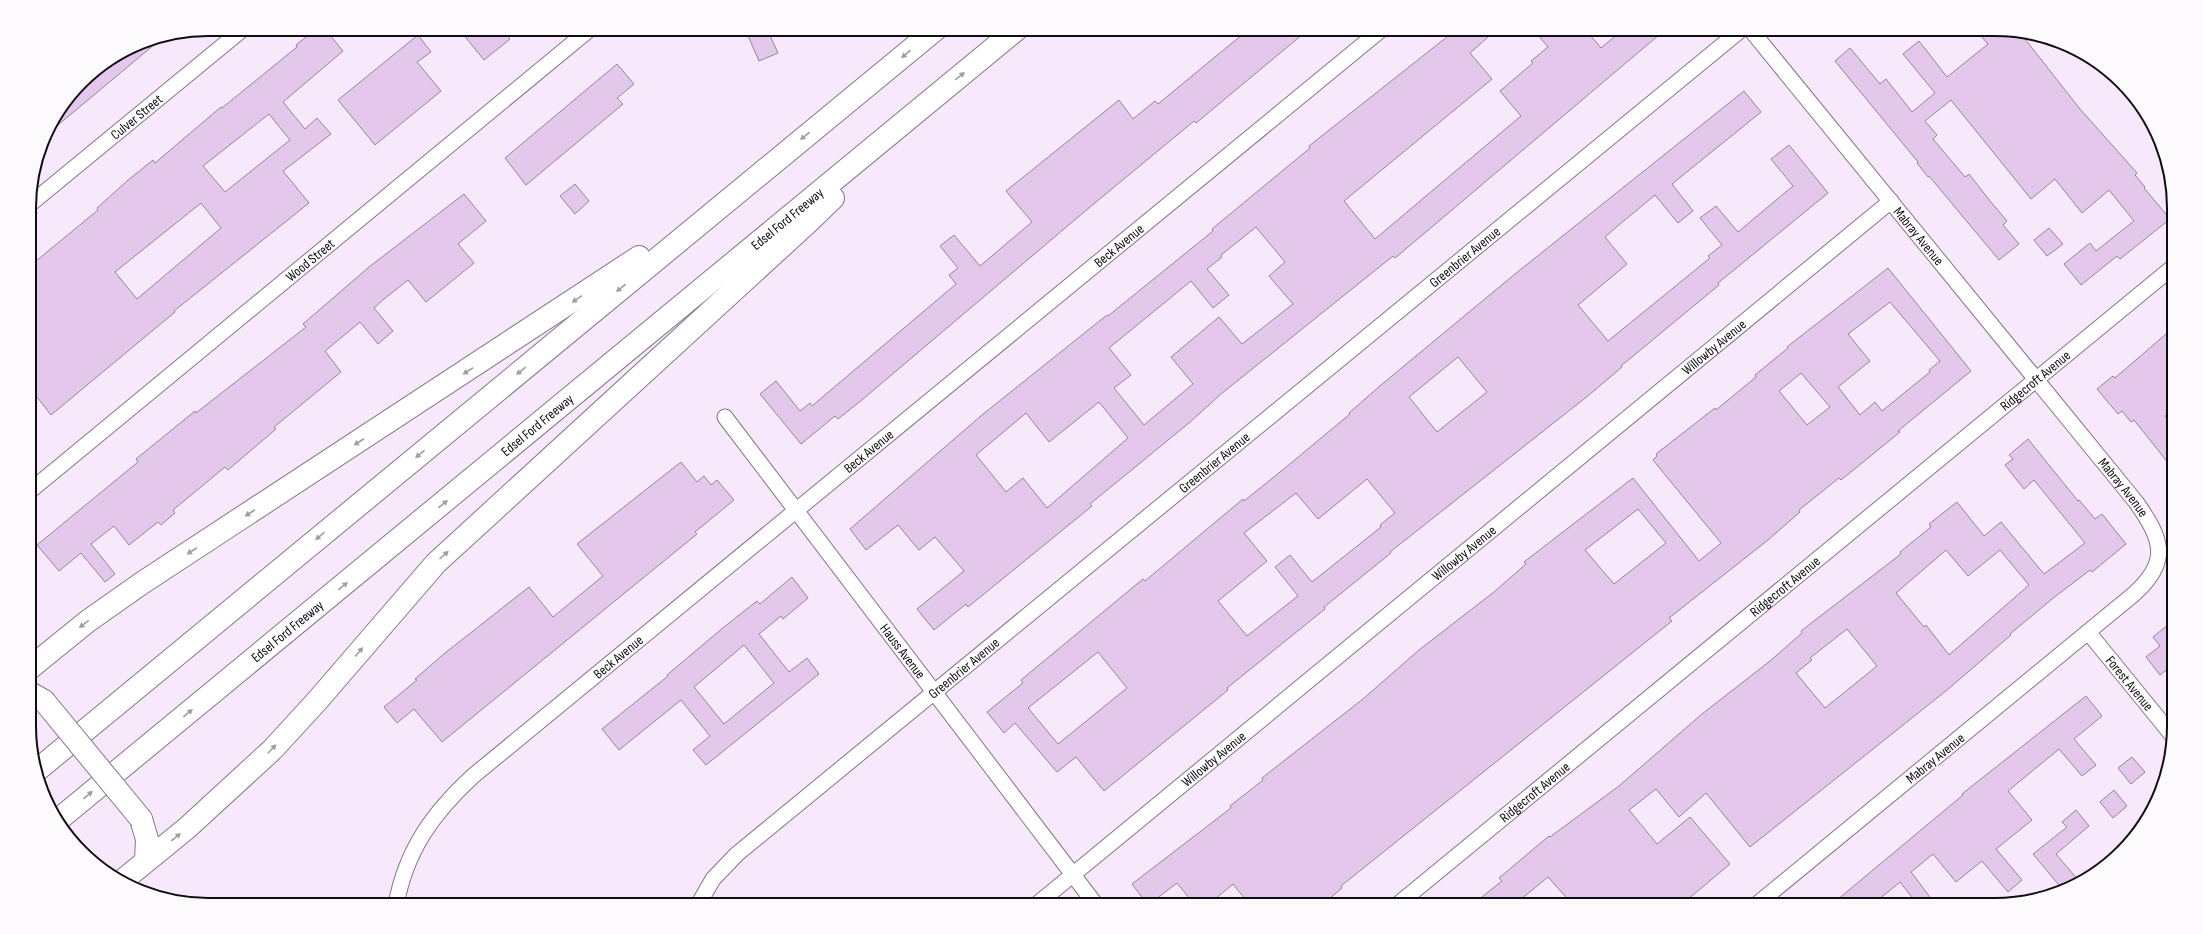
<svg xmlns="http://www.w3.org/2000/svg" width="2203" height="934" font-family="'Sofia Sans Condensed',sans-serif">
	<rect width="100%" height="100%" fill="#f8e8fc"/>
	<path fill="#e3c8eb" stroke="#948598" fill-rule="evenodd" d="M316,29H325L343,51L283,102L305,129L317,118L331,134L283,171L309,203L174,311L175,312L51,415L30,388V266L98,210L97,208L127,181L153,160L155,163L221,107L222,108L297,47L296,45ZM269,114L290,140L225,192L203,166ZM201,203L221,228L137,299L115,272Z
		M459,29H502L510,39L484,60Z
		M745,29H767L778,53L759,61Z
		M1249,29H1309L1196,123L1194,121L1090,207L863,399L838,419L835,416L801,444L760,394L776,381L800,411L810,403L812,406L956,284L949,275L958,268L940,246L954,235L980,266L1032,222L1006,191L1119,100L1133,119L1155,101L1158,104Z
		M1457,29H1497L1470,53L1492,79L1344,201L1375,239L1521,116L1500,91L1533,63L1531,61L1548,47L1533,29H1585L1601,48L1624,29H1666L1420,237L1395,258L1393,256L1221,394L1189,423L1090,504L1092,506L968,607L966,604L934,630L917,609L964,571L935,537L919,550L898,525L866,550L850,529L982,415L1107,315L1108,316L1213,231L1212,229L1310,148L1309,146ZM1256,227L1285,262L1269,276L1293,304L1242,344L1219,317L1171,357L1193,384L1144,425L1114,388L1131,375L1109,348L1191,281L1213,308L1229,295L1207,269L1222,257L1221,255ZM1099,402L1128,438L1047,508L1023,478L1006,492L976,455L1026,413L1049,442Z
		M1975,29H1995L2021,34L2080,109L2137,173L2135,175L2145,187L2144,188L2170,219L2120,259L2117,256L2081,285L2064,264L2090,243L2096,251L2134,221L2109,190L2082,213L2055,179L2031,199L1951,100L1925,121L1937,135L1933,139L1965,177L1969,174L1990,201L2007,221L2003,225L2019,244L1999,260L1929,176L1928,177L1917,163L1918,162L1835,61L1850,48L1880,84L1886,79L1912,112L1935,93L1903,54L1919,41L1947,77L1988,44Z
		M418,35L431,52L417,62L441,91L375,145L338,100Z
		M152,40L155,44L58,125L54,121L90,74L140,43Z
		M617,64L634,84L617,98L623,104L526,185L505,158Z
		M1744,91L1761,112L1672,184L1693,211L1678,223L1655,195L1620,224L1605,237L1627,264L1578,305L1608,341L1710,258L1708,256L1722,245L1700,218L1716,206L1738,232L1793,186L1771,159L1789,145L1828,193L1718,283L1719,285L1621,366L1622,367L1589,395L1390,552L1391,553L1324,607L1325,609L1227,688L1228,690L1104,791L1076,757L1057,772L1015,723L1004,733L987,712L1023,683L1021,680L1143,579L1145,581L1243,499L1244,501L1285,468L1350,414L1349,413L1381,385L1515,274ZM1458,357L1487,392L1437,432L1409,397ZM1367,479L1395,513L1380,525L1381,527L1312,582L1290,555L1275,567L1298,596L1247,636L1218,601L1267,561L1244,533L1296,493L1318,519ZM1098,652L1127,688L1058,744L1028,708Z
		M575,184L589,201L575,214L560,196Z
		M464,194L486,221L458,244L474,263L426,302L408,280L384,299L374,308L393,331L378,344L360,322L325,351L341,372L274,427L276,429L228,470L225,467L173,510L175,513L161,525L158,522L129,545L114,526L91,544L115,574L105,582L81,553L59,571L37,545L138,462L136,459L195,411L196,413L306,327L303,324L369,267Z
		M2049,228L2063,244L2047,256L2034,240Z
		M1888,268L1971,371L1898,431L1900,432L1841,480L1839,478L1799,510L1800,512L1768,540L1669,618L1672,621L1341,886L1342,888L1322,905H1250L1233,884L1208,905H1195L1177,883L1148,905L1132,884L1231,808L1230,806L1263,780L1262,778L1363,699L1419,650L1494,592L1526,564L1524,562L1633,478L1699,561L1721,543L1653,460L1657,456L1656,454L1715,408L1716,410L1756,377L1755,375L1788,348L1787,347ZM1890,302L1940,361L1929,370L1930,372L1882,411L1875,402L1860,415L1838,387L1870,361L1848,334ZM1801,373L1830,407L1807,425L1779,391ZM1638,509L1666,543L1614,584L1585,550Z
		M2173,328V409L2165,416L2173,427V469L2134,420L2131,422L2122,411L2118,414L2097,389L2113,376L2115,378Z
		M2028,439L2078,501L2079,500L2095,519L2102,514L2126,544L2092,572L2090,570L2052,599L2010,634L2011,635L1947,690L1750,847L1706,793L1679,817L1656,789L1629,810L1657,844L1690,817L1730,864L1681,905H1573L1548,877L1514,905H1472L1502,881L1499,878L1549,836L1550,837L1619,786L1702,714L1770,661L1802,633L1801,631L1901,554L1900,552L1931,527L1929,524L1957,502L1984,536L2001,522L2044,574L2085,543L2034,480L2024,489L2005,465L2013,459L2009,455ZM1946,550L1968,576L2000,550L2029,585L1949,655L1926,625L1924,627L1896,593ZM1847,629L1877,666L1825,708L1796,673L1812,660L1810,658Z
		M681,462L697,482L704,476L711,485L717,480L734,500L695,532L697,534L442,742L414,709L397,723L384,707L417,680L415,679L445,653L529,587L553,617L603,576L577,544Z
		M792,577L808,598L783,619L781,616L759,634L789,672L807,658L819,674L706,765L693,750L710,736L681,700L619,750L602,729L668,676L667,675L724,627L757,601L760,604ZM744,645L774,683L724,724L694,687Z
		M2174,620V664L2160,675L2146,657L2160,646L2153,637Z
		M2086,696L2102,716L2074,739L2096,765L2082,776L2059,749L2008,791L2032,820L1996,849L2022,880L2008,892L1982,861L1956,882L1933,854L1911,872L1936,905H1918L1900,882L1872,905H1831L1963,795L1962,794Z
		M2132,757L2145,772L2131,784L2118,768Z
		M2114,790L2127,806L2113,818L2100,802Z
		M2076,810L2089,826L2056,854L2079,881L2063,890L2033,854L2067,827L2062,822Z"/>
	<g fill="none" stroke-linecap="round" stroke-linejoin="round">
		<g stroke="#847688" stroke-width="17">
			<g id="street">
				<path id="s1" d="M1750,29L2136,502C2162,539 2171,561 2134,594L1756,905"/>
				<path id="s2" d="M29,205L243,29"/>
				<path id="s3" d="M725,417L1096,905"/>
				<path id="s4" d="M30,491L590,29"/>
				<path id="s5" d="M2088,632L2172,735"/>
				<path id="s6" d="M396,905C406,850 433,813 473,776L1382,29"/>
				<path id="s7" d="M698,905L713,879L737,854L1742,29"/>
				<path id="s8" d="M1036,905L1891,201"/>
				<path id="s9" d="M1397,905L2173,267"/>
			</g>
		</g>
		<g stroke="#847688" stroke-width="24">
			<g id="highway">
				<path d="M30,668L88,621L142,583L639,257"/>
				<path d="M30,693L44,701"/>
				<path d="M36,771L936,29"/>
				<path d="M141,819L147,839L146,861"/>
				<path id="s10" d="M58,820L1017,29"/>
				<path d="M122,881L187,828L272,750L317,701L436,563L805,225L833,198"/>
			</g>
		</g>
		<use href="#street" stroke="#fff" stroke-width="15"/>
		<use href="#highway" stroke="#fff" stroke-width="22"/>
		<g stroke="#847688" stroke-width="24" stroke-linecap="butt">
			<path id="highway-bridge" d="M44,701L141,819"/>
		</g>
		<use href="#highway-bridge" stroke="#fff" stroke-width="22"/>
	</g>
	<defs><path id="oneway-solid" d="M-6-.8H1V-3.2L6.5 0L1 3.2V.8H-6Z"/></defs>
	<g fill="#a09ea1">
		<use href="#oneway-solid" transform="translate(906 54) rotate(140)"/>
		<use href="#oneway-solid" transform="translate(960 76) rotate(-39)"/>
		<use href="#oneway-solid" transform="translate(805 136) rotate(141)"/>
		<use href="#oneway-solid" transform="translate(621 288) rotate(141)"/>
		<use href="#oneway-solid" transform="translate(577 299) rotate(146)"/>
		<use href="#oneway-solid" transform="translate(468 371) rotate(147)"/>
		<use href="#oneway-solid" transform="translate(521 371) rotate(141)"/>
		<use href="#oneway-solid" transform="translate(359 442) rotate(147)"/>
		<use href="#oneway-solid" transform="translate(420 454) rotate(140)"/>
		<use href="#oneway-solid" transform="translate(443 504) rotate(-39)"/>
		<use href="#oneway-solid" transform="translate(250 513) rotate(147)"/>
		<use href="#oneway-solid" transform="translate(320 536) rotate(140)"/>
		<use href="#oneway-solid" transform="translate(192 551) rotate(147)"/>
		<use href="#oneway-solid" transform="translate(444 555) rotate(-42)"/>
		<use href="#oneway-solid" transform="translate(343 586) rotate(-39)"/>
		<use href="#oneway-solid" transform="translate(84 624) rotate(142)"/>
		<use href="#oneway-solid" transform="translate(359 652) rotate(-50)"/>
		<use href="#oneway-solid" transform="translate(188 713) rotate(-39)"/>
		<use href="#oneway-solid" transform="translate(272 749) rotate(-46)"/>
		<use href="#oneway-solid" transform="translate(88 795) rotate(-40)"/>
		<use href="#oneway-solid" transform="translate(176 837) rotate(-39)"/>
	</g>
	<g text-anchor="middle" stroke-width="3.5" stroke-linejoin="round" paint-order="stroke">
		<g font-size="14" fill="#110c13" stroke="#fdfafe">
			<text dy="5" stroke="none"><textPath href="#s2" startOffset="139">Culver Street</textPath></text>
			<text dy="5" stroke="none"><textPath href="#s10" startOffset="945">Edsel Ford Freeway</textPath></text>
			<text dy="5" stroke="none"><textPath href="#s1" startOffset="267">Mabray Avenue</textPath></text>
			<text dy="5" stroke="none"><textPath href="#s6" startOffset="989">Beck Avenue</textPath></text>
			<text dy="5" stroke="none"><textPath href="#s7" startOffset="1006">Greenbrier Avenue</textPath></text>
			<text dy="5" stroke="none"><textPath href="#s4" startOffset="363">Wood Street</textPath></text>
			<text dy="5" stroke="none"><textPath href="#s8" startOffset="878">Willowby Avenue</textPath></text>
			<text dy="5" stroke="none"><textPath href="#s9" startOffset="826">Ridgecroft Avenue</textPath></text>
			<text dy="5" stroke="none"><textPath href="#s10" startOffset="621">Edsel Ford Freeway</textPath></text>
			<text dy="5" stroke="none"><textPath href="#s6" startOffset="665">Beck Avenue</textPath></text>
			<text dy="5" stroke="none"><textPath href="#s7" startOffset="682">Greenbrier Avenue</textPath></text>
			<text dy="5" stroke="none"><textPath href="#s1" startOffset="591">Mabray Avenue</textPath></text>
			<text dy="5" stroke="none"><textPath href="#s8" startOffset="554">Willowby Avenue</textPath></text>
			<text dy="5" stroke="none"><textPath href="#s9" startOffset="502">Ridgecroft Avenue</textPath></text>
			<text dy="5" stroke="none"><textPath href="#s10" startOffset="297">Edsel Ford Freeway</textPath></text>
			<text dy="5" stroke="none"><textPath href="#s3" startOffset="294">Hauss Avenue</textPath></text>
			<text dy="5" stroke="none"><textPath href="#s6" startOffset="341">Beck Avenue</textPath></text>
			<text dy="5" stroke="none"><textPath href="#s7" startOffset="358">Greenbrier Avenue</textPath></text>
			<text dy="5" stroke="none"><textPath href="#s5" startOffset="66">Forest Avenue</textPath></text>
			<text transform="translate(1935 758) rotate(-39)" y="5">Mabray Avenue</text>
			<text dy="5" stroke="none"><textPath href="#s8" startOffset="230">Willowby Avenue</textPath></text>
			<text dy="5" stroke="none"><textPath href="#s9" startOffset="178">Ridgecroft Avenue</textPath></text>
		</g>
	</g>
	<path d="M0 0H2203V934H0ZM208 36H1995A172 172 0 0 1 2167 208V726A172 172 0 0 1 1995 898H208A172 172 0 0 1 36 726V208A172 172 0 0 1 208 36Z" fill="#fdfafe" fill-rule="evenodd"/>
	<path fill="none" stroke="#110c13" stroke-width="2" d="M208 36H1995A172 172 0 0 1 2167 208V726A172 172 0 0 1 1995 898H208A172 172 0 0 1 36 726V208A172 172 0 0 1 208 36Z"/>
</svg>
